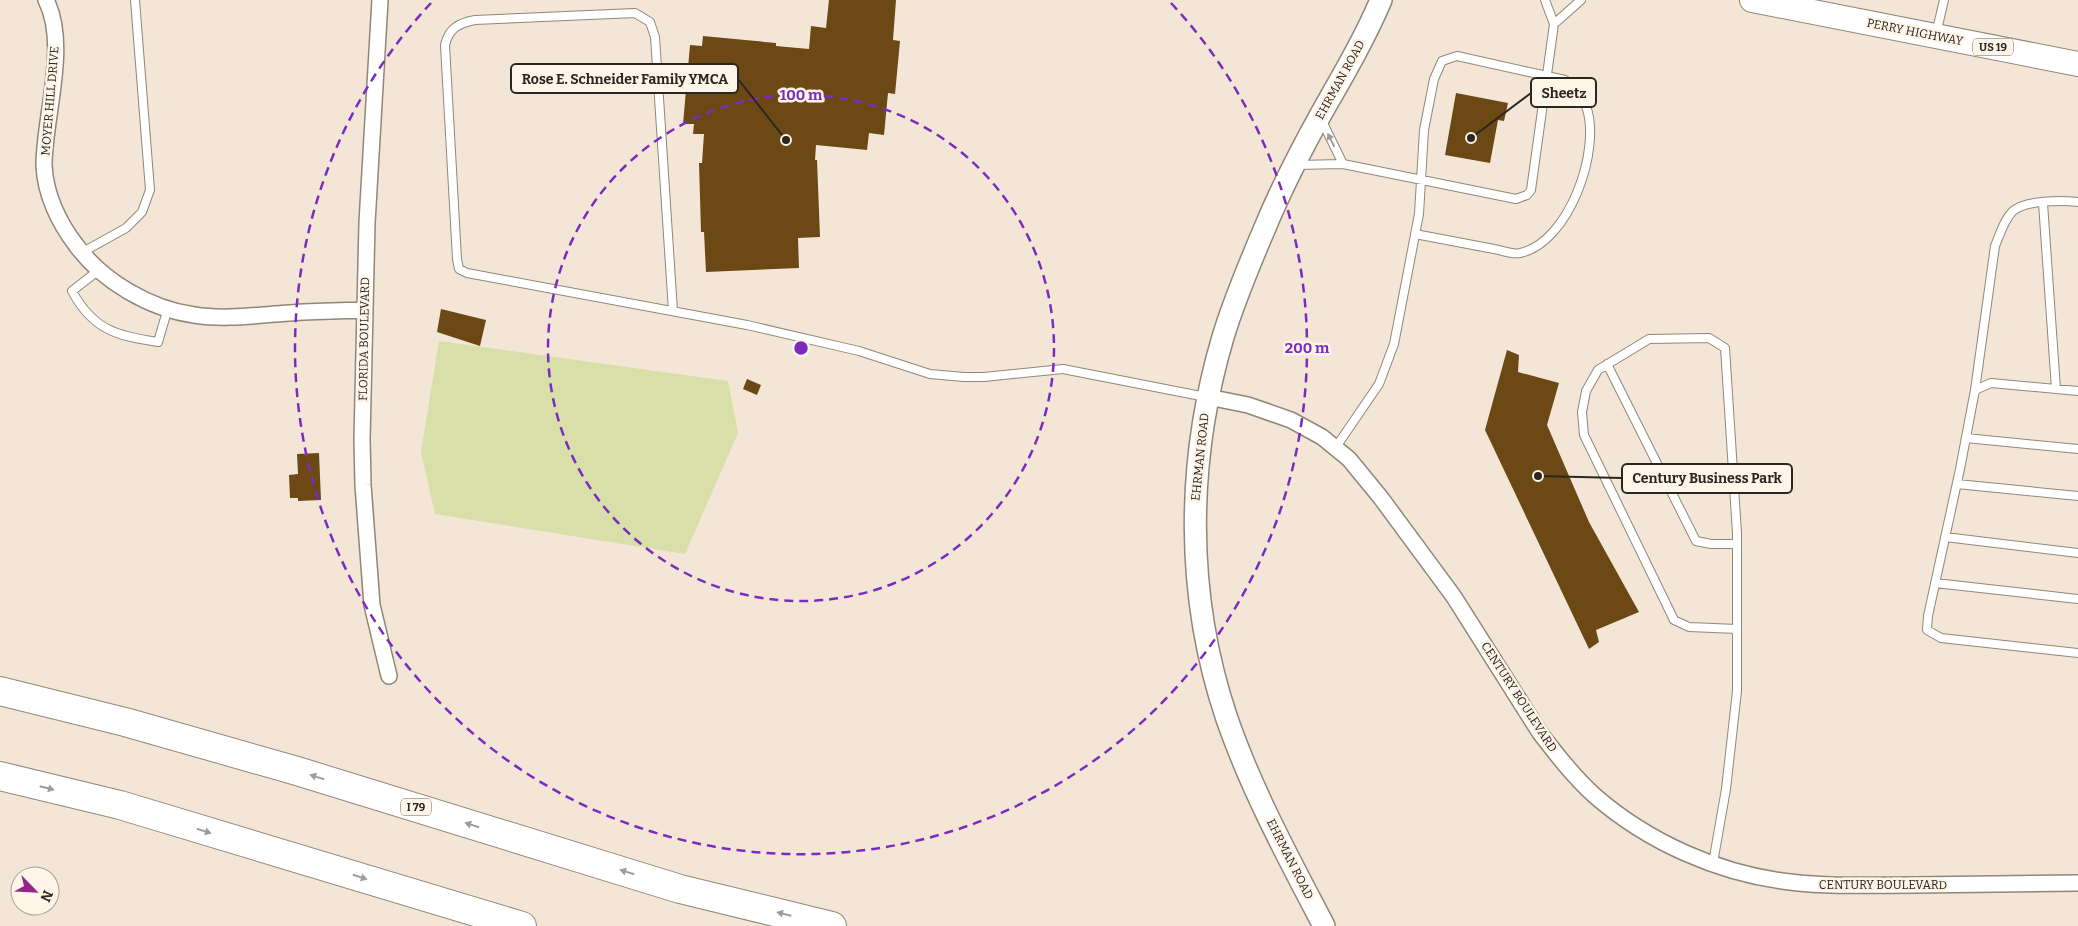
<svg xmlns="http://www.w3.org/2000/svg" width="2078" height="926" font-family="Bitter,serif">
	<rect width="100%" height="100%" fill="#f3e6d7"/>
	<path fill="#d8dfa9" d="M439,341L728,381L738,433L685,554L435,514L421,452Z"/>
	<path fill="#6c4815" d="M829,0H896L893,40L900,41L895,94L888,93L884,135L869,133L867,150L816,145L815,160H817L820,237L798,238L799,268L706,272L704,232H701L699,163H702L704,134H693L694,124H683L690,45L702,46L703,36L776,43V46L809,49L811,26L826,28Z
		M1456,93L1508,103L1504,121L1498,120L1490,163L1445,155Z
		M441,309L486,320L480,346L437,332Z
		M1507,350L1519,355L1518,372L1559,383L1547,425L1589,522L1639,612L1596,630L1599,642L1589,649L1485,430Z
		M747,379L761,385L757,395L743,389Z
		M319,453L321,500L298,501V498H290L289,475L298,474L297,454Z"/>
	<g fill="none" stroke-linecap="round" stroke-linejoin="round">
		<g stroke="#928679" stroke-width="10">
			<path id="lane" d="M1545,0L1554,24L1581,0
				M1936,34L1944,0
				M1322,121L1343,164
				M1296,165L1343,164L1516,199L1527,195L1531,190L1554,24
				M2043,203L2056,389
				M81,253L126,228L142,212L150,190L135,0
				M99,270L72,291C93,330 117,336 158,342L168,308
				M673,311L655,37L650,22L635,13L475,20C459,23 449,28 445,45L457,259L459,269L467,273L747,325L859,351L930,374L964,377H984L1063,369L1206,397
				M1607,364L1696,541L1711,544H1737
				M1975,390L1995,246C2000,234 2004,220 2013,211C2026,200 2062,200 2078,202
				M2078,391L1991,383L1975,390L1960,469L1928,616L1927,630L1941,638L2078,653
				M1966,438L2078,449
				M1336,447L1379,384L1394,344L1419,214L1424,130L1434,79L1442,61L1457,56L1565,80C1573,87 1583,95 1586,106C1602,149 1569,243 1520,253C1513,255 1501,250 1494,249C1468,244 1441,239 1415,234
				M1957,484L2078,496
				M1945,537L2078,553
				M1935,583L2078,599
				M1713,863L1726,789L1737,691V533L1725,348L1709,338L1649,339L1598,370L1586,391L1582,412L1584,435L1674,620L1689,627L1737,629"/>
		</g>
		<g stroke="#928679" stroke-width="18">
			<path id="street" d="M46,0C69,45 44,117 44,165C45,194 59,223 76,245C102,281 150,309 194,315C225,320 258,315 289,313C314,311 339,311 365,310
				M380,0L367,223L362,439L363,485L372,605L389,676
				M1208,397L1248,405L1291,420L1322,437L1349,459L1381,498L1454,597L1540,733C1557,755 1574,777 1595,796C1648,842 1719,874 1790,882C1831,887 1873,885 1915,885C1969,884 2024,884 2078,883"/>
		</g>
		<g stroke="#928679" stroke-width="24">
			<path id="secondary" d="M1324,926C1289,859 1252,791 1227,719C1185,595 1186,462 1223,337C1234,301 1249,265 1264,230C1280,191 1300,152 1321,114C1342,77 1364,40 1381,0"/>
		</g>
		<g stroke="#928679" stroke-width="26">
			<path id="primary" d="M1752,0L2078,64"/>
		</g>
		<g stroke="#928679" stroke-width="30">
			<path id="highway" d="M0,691L125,722L297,771L680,889L832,926
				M0,776L120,805L522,926"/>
		</g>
		<use href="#lane" stroke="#fff" stroke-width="8"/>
		<use href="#street" stroke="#fff" stroke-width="15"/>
		<use href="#secondary" stroke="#fff" stroke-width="21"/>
		<use href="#primary" stroke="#fff" stroke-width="24"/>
		<use href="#highway" stroke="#fff" stroke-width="28"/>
	</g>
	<defs><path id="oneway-solid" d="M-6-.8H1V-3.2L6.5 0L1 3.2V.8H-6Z" transform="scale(1.25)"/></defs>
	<g fill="#9f9d9b">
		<use href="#oneway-solid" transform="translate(1331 140) rotate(-117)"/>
		<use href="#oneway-solid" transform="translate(317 777) rotate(-163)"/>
		<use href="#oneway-solid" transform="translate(47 788) rotate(14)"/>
		<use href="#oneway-solid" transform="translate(472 825) rotate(-163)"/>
		<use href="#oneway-solid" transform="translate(204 831) rotate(17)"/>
		<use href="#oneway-solid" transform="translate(627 872) rotate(-163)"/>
		<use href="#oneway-solid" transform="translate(360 877) rotate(17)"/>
		<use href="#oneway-solid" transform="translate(784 914) rotate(-166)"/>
	</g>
	<g fill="none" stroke="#7b2cbf" stroke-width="2.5" stroke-dasharray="9 6">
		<circle cx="801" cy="348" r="253"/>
		<path d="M1171 3A506 506 0 1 1 431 3"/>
	</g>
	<g text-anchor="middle" stroke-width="5" stroke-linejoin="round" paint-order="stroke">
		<g fill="#fef4e8" stroke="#6a645c" stroke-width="1">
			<rect x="1973" y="38.5" width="40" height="17" rx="4"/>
			<rect x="401" y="798.5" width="30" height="17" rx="4"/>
		</g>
		<g font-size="11" font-weight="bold" fill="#2a2620">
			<text x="1993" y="51">US 19</text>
			<text x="416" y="811">I 79</text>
		</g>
		<g font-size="12" fill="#2a2620" stroke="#fef4e8">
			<text transform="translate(1915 32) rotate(11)" y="4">PERRY HIGHWAY</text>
			<text transform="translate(1340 80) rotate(-61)" y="4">EHRMAN ROAD</text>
			<text transform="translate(50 101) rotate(-85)" y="4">MOYER HILL DRIVE</text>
			<text transform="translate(364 339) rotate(-89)" y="4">FLORIDA BOULEVARD</text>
			<text transform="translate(1200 457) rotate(-84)" y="4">EHRMAN ROAD</text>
			<text transform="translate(1519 697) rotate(57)" y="4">CENTURY BOULEVARD</text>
			<text transform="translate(1290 859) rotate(63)" y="4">EHRMAN ROAD</text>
			<text x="1883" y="889">CENTURY BOULEVARD</text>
		</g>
	</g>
	<circle cx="801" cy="348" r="8" fill="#7b2cbf" stroke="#fef4e8" stroke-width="2.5"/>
	<g font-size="15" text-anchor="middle" font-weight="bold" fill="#7b2cbf" stroke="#fef4e8" stroke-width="5" stroke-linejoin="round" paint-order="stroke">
		<text x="801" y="100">100 m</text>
		<text x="1307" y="353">200 m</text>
	</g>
	<path fill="none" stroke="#2a2620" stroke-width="2" d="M786 140L738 79M1471 138L1531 93M1538 476L1622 478"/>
	<g fill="#2a2620" stroke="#fef4e8" stroke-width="2">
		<circle cx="786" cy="140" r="5"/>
		<circle cx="1471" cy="138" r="5"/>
		<circle cx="1538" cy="476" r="5"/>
	</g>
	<g fill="#fef4e8" stroke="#2a2620" stroke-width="2">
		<rect x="511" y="64" width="227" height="29" rx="5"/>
		<rect x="1531" y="78" width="65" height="29" rx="5"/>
		<rect x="1622" y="464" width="170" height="29" rx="5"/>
	</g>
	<g font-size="14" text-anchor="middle" font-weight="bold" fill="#2a2620">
		<text x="625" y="84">Rose E. Schneider Family YMCA</text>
		<text x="1564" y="98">Sheetz</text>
		<text x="1707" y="483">Century Business Park</text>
	</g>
	<g transform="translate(35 891) rotate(114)"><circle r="24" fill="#fef4e8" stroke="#a9a298"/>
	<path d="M0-4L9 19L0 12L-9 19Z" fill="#932688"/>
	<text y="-8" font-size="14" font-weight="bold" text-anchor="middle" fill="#2a2620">N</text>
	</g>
</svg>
